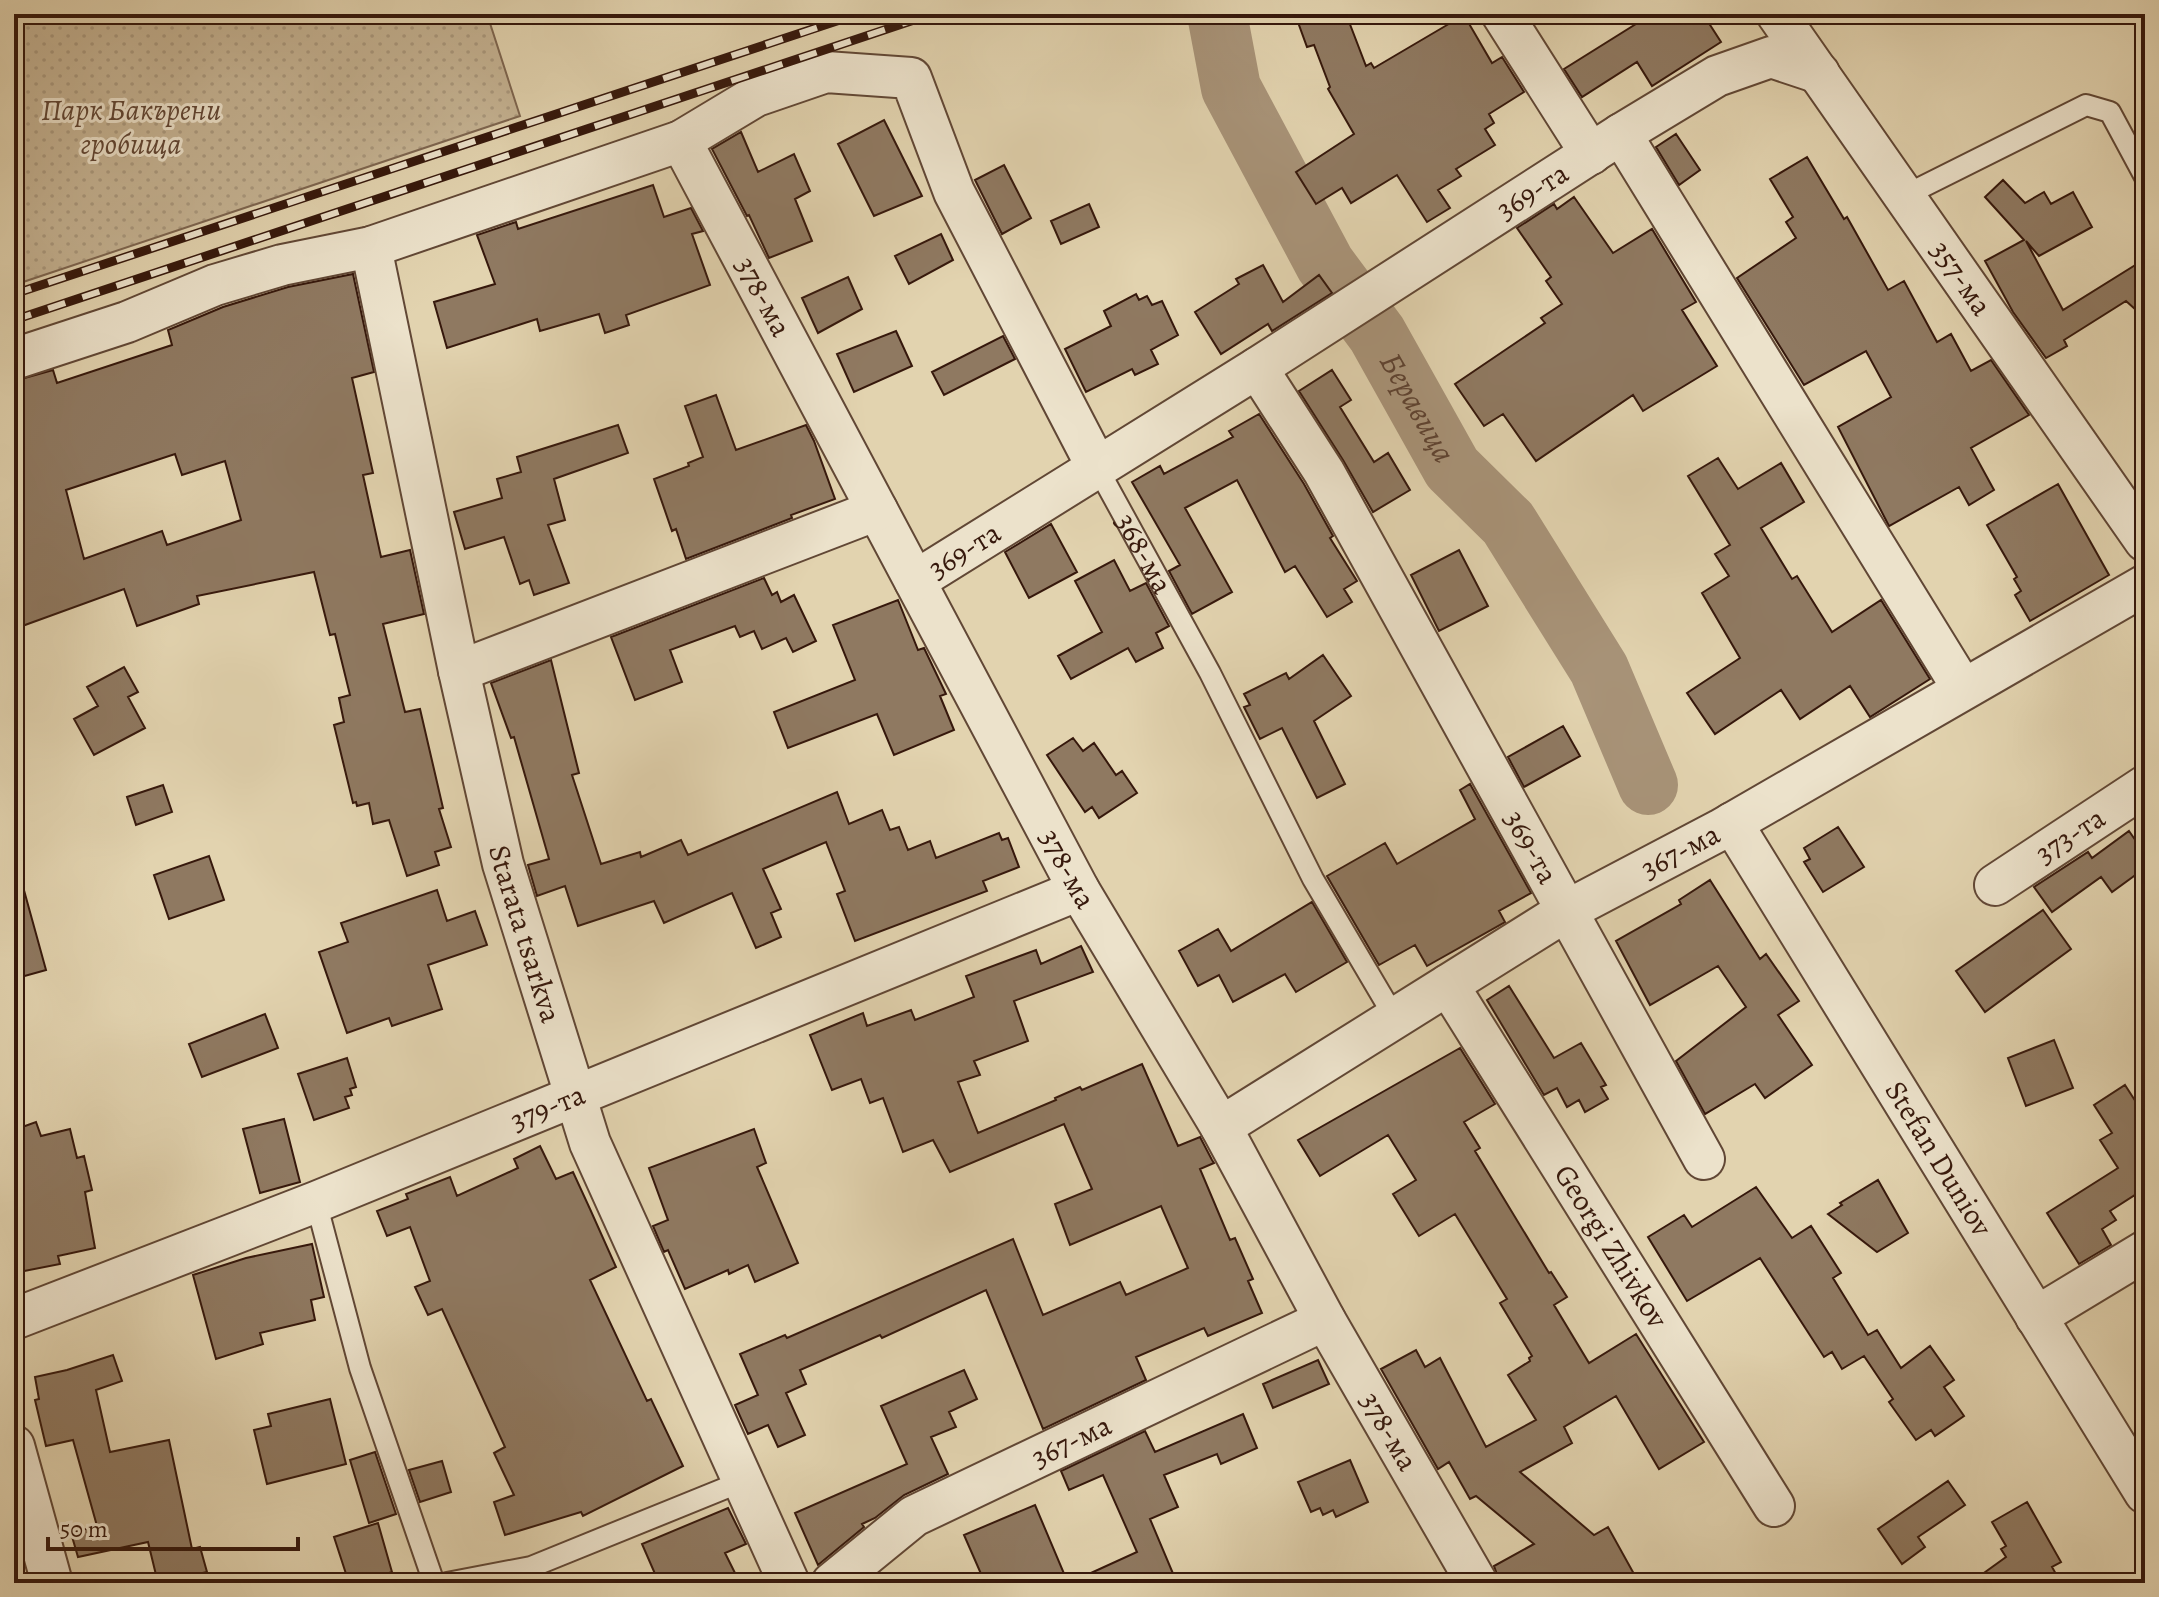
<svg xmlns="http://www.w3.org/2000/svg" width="2159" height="1597" font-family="Alegreya,serif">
	<defs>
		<pattern id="green-dots" width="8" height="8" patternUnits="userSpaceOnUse" patternTransform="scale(2)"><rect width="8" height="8" fill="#c5b393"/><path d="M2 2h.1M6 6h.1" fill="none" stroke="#aa997e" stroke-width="1.8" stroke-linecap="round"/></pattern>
	</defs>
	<rect width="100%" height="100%" fill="#e2d3af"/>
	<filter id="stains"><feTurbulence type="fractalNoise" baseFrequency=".0025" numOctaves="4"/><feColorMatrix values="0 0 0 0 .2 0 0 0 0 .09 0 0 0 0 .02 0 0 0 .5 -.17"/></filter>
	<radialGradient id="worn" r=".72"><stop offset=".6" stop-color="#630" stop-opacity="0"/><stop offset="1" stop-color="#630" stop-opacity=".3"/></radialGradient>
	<path fill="url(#green-dots)" stroke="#7e6650" stroke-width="2" d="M14,14H487L520,116L14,285Z"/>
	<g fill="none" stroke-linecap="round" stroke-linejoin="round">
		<path stroke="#a89378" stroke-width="60" id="s1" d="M1217,14L1231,88L1325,264L1377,334L1452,468L1508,523L1599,669L1648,785"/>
	</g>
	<path fill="#8f7961" stroke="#36180c" stroke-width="2" fill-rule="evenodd" d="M1295,14H1346L1366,66L1371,63L1374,68L1464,15L1492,63L1502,57L1524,92L1489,114L1494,123L1485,129L1495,145L1456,169L1461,176L1438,190L1450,208L1427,222L1397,175L1351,203L1342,188L1316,204L1296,172L1354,134L1328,89L1330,87L1314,45L1307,47Z
		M1652,14H1703L1721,42L1652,86L1637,62L1582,97L1564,69Z
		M884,120L922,196L874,216L838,144Z
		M741,132L758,172L794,154L810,191L795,199L812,241L769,258L749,215L747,216L712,149Z
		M1676,134L1700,170L1679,185L1656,147Z
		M1807,157L1844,219L1847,217L1888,290L1904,281L1937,342L1951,334L1971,371L1991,360L2029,415L1971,448L1994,490L1969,505L1959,487L1889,526L1838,427L1891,397L1866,351L1804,385L1737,278L1796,238L1786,222L1793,217L1770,179Z
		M1004,165L1031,218L1002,234L975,180Z
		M2003,180L2025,203L2044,192L2051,204L2073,192L2092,227L2039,256L2026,241L2063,310L2145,259V318L2126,301L2064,340L2067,346L2046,358L2013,312L1985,261L2024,240L1985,197Z
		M653,185L664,217L691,208L703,231L692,234L710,285L626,315L629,325L605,333L599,314L540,331L537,319L447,348L434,302L495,284L477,235L516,222L518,229Z
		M1574,197L1613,253L1652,229L1696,302L1682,310L1717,366L1643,411L1633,395L1536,461L1503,414L1484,426L1455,384L1545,323L1541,318L1562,304L1546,281L1551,277L1517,228L1554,204L1557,209Z
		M1089,204L1099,227L1061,244L1051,221Z
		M941,234L953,260L909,284L895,256Z
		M1263,265L1283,302L1319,275L1332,293L1272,331L1268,324L1221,354L1195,312L1239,284L1236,279Z
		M353,274L374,372L352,378L373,473L363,475L381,557L410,550L424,614L383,624L405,712L420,709L443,808L439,809L451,847L435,852L439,865L407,876L389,820L373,824L369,803L357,806L356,802L353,803L334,725L344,722L339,698L350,695L335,634L330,635L314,572L197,596L199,604L137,626L124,589L14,629V585L23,582L14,548V437L23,434L14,406V381L53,370L57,383L172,345L168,330L223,307L288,287ZM175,454L182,475L225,461L241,520L167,545L162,531L84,559L66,490Z
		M848,277L862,309L818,333L802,298Z
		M1136,294L1139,300L1147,296L1152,305L1162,301L1178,335L1151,350L1158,364L1135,375L1132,369L1086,392L1065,349L1111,326L1104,311Z
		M896,331L912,366L854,392L837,354Z
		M1003,336L1015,359L944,395L932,372Z
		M1332,370L1351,400L1340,407L1374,462L1388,453L1410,490L1373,512L1343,460L1299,391Z
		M716,395L736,450L806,425L814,441L835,499L791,515L792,518L686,559L676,529L672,531L654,479L689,466L688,463L703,457L685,406Z
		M1259,414L1304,484L1333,536L1330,538L1357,581L1344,589L1352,602L1327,617L1295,566L1285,572L1237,480L1185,508L1232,592L1192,614L1169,571L1180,565L1132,482L1160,466L1164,474L1233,437L1229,431Z
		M618,425L628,453L554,479L565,520L548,525L569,583L534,595L529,580L520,584L504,537L465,549L454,512L502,498L497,479L521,472L517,457Z
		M1718,458L1738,489L1781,463L1804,502L1761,528L1792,579L1797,576L1832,632L1881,600L1930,679L1870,717L1850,686L1800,719L1781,690L1715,734L1687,693L1740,658L1702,593L1729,576L1715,554L1730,545L1688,476Z
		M2058,484L2109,575L2030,621L2015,595L2021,591L2014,579L2017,577L1987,525Z
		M1051,524L1077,572L1029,598L1005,552Z
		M1459,550L1488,606L1439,631L1411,575Z
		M1114,560L1130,591L1146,583L1169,626L1156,633L1163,648L1136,662L1128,648L1071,679L1058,656L1102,632L1075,581Z
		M764,578L772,595L777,592L781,602L794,595L816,641L793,652L786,638L762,649L754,631L740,637L735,626L670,650L682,682L635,700L611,637Z
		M898,600L918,650L924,648L946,694L940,696L954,730L894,755L877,714L788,748L774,712L855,680L833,625Z
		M1323,655L1351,696L1314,721L1345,784L1317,798L1282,728L1260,739L1244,707L1250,705L1244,694L1286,673L1289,679Z
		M551,660L579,773L572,775L601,864L640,852L641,857L681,840L688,855L837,792L849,824L882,810L890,830L899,827L908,850L930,841L936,858L999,833L1002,840L1008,838L1019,867L983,881L987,891L855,941L837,894L845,891L826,842L763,869L781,909L771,913L781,937L756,948L732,893L664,923L654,901L578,926L565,886L537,896L528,865L549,859L514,737L511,738L491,683Z
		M124,667L138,692L128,697L145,728L94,755L74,719L98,706L87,687Z
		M1563,726L1580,756L1524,787L1508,757Z
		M1073,738L1083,751L1094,743L1116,775L1122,771L1137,793L1099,818L1092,807L1085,812L1047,755Z
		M1470,784L1531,893L1499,911L1505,922L1427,966L1415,945L1379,965L1327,876L1385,843L1397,864L1475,819L1460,790Z
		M163,785L172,812L136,825L127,797Z
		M1838,827L1864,867L1823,892L1804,862L1810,859L1804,848Z
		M2129,831L2145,854V868L2112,892L2101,877L2052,912L2034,887L2088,852L2092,858Z
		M209,856L224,900L169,919L154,875Z
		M1710,880L1760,959L1766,954L1799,1001L1778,1015L1812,1065L1765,1098L1755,1084L1705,1114L1676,1061L1746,1007L1718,966L1650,1005L1616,941L1681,904L1679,900Z
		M22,883L46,970L14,979V885Z
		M437,890L447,921L475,911L487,945L428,965L442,1009L392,1026L389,1018L347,1033L319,952L348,942L341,923Z
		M1312,902L1347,962L1296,992L1285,974L1233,1002L1219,975L1198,986L1179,951L1218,929L1231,951Z
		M2043,910L2071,949L1985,1012L1956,971Z
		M1081,946L1093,972L1014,1001L1028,1041L974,1061L980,1075L958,1082L978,1133L1056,1100L1055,1098L1080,1087L1082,1090L1142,1064L1178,1146L1200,1137L1212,1160L1214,1163L1200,1169L1230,1240L1235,1238L1253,1279L1248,1281L1262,1313L1208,1336L1204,1328L1136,1357L1146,1380L1043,1429L986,1290L882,1338L880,1335L800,1370L806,1384L786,1393L805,1435L778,1447L768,1425L748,1434L735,1405L758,1395L740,1354L785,1335L787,1338L1013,1239L1043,1315L1120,1282L1126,1295L1188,1268L1161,1206L1070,1245L1055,1204L1092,1189L1064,1124L950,1172L933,1140L903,1152L883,1098L870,1103L861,1079L832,1090L810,1035L863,1013L867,1026L911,1010L915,1020L974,997L966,976L1036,950L1041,964Z
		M1509,986L1554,1058L1581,1043L1606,1085L1601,1087L1608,1099L1585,1112L1579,1100L1567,1107L1557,1088L1544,1095L1487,1000Z
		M265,1014L278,1048L202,1077L189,1044Z
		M2054,1040L2073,1088L2026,1106L2008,1058Z
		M1460,1048L1495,1104L1464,1122L1480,1148L1475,1151L1549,1273L1551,1272L1567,1297L1554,1305L1589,1363L1636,1334L1704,1442L1659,1469L1616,1396L1564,1427L1572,1443L1520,1472L1594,1535L1608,1527L1639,1583H1500L1494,1566L1534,1544L1476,1496L1470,1499L1449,1462L1438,1469L1381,1369L1416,1350L1425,1367L1440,1358L1486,1447L1536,1420L1508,1375L1530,1361L1529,1358L1532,1356L1500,1303L1507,1299L1455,1214L1419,1236L1393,1194L1416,1180L1388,1135L1320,1176L1298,1140Z
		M347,1058L356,1087L350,1089L352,1095L345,1097L349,1108L314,1120L298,1074Z
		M2125,1085L2145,1116V1211L2135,1195L2110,1211L2116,1220L2102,1229L2111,1245L2079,1264L2047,1213L2118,1168L2100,1140L2112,1133L2094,1105Z
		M284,1119L300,1182L260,1193L243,1129Z
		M36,1122L41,1136L70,1129L77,1158L84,1156L92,1190L85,1192L95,1248L58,1256L60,1264L14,1273V1130Z
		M754,1129L766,1163L757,1167L798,1263L755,1282L748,1265L729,1274L728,1270L685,1289L668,1250L664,1252L653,1226L668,1220L649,1168Z
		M540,1146L556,1179L573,1172L590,1209L616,1267L590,1280L647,1401L651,1399L683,1466L583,1516L581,1512L505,1535L494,1502L514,1495L494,1453L505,1447L442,1309L428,1315L415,1287L430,1281L410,1227L387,1236L377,1211L408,1199L406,1194L450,1177L457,1196L518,1168L514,1159Z
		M1878,1180L1908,1233L1877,1252L1828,1214L1842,1205L1840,1203Z
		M1756,1187L1792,1238L1811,1226L1841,1273L1833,1278L1868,1335L1877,1330L1901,1368L1930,1346L1954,1380L1944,1387L1964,1416L1935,1436L1931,1430L1916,1440L1889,1402L1893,1399L1864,1356L1842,1369L1832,1352L1824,1357L1760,1258L1687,1301L1648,1237L1684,1215L1692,1227Z
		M312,1244L324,1297L311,1300L315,1320L260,1333L263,1344L216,1359L193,1275L246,1258Z
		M113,1355L122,1381L96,1390L110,1452L169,1440L192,1549L200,1547L207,1572L158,1583L148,1542L78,1557L71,1533L97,1526L73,1440L46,1446L35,1400L39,1399L35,1377L67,1370Z
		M1318,1360L1329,1384L1273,1408L1263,1384Z
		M964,1370L977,1399L949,1412L956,1427L931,1437L948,1474L904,1495L875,1518L862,1524L864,1527L818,1565L795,1513L907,1464L881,1406Z
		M330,1399L346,1464L267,1484L254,1430L271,1426L268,1414Z
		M1243,1414L1257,1448L1221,1464L1217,1454L1164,1475L1178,1507L1150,1519L1177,1583H1069L1137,1552L1103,1475L1069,1490L1061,1471L1145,1431L1155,1452Z
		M375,1452L396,1514L369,1523L350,1460Z
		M1350,1460L1368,1502L1336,1517L1333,1510L1323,1515L1320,1508L1311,1512L1298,1482Z
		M442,1461L451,1492L420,1502L409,1470Z
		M1948,1481L1965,1505L1918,1537L1925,1547L1902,1564L1878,1529Z
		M2027,1502L2061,1562L2052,1567L2061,1583H1970L2006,1557L2001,1549L2006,1546L1992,1522Z
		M1035,1505L1068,1583H985L964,1535Z
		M728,1508L746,1544L725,1553L740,1583H659L642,1544Z
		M378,1523L392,1572L359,1583H349L334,1537Z"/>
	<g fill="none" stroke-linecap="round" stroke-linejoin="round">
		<g stroke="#614735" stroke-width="24">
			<g id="lane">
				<path d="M1904,196L2086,105L2110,112L2145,177"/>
				<path id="s2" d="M1098,469L1210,673L1313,879L1395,1018"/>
				<path d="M316,1202L360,1368L434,1583"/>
				<path d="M447,1583L531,1567L743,1481"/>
			</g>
		</g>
		<g stroke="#614735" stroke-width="44">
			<g id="street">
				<path d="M1502,14L1591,154"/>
				<path id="s3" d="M1777,14L2145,541"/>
				<path d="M1621,134L1963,689"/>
				<path id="s4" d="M681,141L1079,890L1221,1127L1325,1320L1477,1583"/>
				<path id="s5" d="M371,247L459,671L503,864L590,1143L789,1583"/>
				<path d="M14,359L127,322L215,285L282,265L371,247L681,141L756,96L826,72L911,78L954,192L1098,469"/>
				<path id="s6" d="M1257,368L1324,472L1704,1159"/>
				<path id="s7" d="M915,581L1257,368L1621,134L1717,76L1771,57L1819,73"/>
				<path d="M459,671L877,510"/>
				<path id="s8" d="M1732,823L2145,1493"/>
				<path id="s9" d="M1995,885L2145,786"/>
				<path id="s10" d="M1448,985L1774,1506"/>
				<path id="s11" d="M1221,1127L1566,911L1720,830L2145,585"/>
				<path d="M2036,1317L2145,1251"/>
				<path id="s12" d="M14,1319L316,1202L1079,890"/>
				<path d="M14,1446L52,1583"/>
				<path id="s13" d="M832,1583L914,1516L1325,1320"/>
			</g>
		</g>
		<use href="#lane" stroke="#ece2cb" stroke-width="20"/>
		<use href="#street" stroke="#ece2cb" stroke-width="40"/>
		<g stroke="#36180c" stroke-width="9">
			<path id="rail" d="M14,294L858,14
				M14,320L932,14"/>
		</g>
		<use href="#rail" stroke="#ece2cb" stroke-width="6" stroke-dasharray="18" stroke-linecap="butt"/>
	</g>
	<g text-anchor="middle" stroke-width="6" stroke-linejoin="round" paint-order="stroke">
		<g font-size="30" font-style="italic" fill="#614634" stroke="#ece2cb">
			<text x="131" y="120">Парк Бакърени<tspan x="131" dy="34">гробища</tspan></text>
		</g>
		<g font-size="30" fill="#36180c" stroke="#ece2cb">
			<text dy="10" stroke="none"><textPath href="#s7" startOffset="730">369-та</textPath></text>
			<text dy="10" stroke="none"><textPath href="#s3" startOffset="322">357-ма</textPath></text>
			<text dy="10" stroke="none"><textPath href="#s4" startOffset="176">378-ма</textPath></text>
			<text dy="10" stroke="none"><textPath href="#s7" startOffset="58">369-та</textPath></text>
			<text dy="10" stroke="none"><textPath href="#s2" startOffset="96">368-ма</textPath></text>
			<text dy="10" stroke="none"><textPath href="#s9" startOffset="90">373-та</textPath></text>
			<text dy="10" stroke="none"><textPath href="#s6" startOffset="552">369-та</textPath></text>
			<text dy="10" stroke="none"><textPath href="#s11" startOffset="536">367-ма</textPath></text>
			<text dy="10" stroke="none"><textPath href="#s4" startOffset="824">378-ма</textPath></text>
			<text dy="10" stroke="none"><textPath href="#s5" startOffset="704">Starata tsarkva</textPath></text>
			<text dy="10" stroke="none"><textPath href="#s12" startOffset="574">379-та</textPath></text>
			<text dy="10" stroke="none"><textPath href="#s8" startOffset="394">Stefan Duniov</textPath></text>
			<text dy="10" stroke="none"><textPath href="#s10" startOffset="308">Georgi Zhivkov</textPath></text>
			<text dy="10" stroke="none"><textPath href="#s4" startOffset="1472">378-ма</textPath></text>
			<text dy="10" stroke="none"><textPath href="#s13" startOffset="280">367-ма</textPath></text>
		</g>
		<g font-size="32" font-style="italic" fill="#5e4332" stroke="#ece2cb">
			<text dy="11" stroke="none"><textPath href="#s1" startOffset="446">Беравица</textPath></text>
		</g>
	</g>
	<rect width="2159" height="1597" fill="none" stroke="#e2d3af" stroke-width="48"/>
	<rect x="16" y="16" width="2127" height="1565" fill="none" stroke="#36180c" stroke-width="4"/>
	<rect x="24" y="24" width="2111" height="1549" fill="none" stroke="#36180c" stroke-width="2"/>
	<path d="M48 1537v12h250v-12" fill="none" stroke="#36180c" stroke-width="4"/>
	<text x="60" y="1537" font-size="24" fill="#36180c" stroke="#ece2cb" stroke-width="6" paint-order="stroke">50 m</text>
	<rect width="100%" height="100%" filter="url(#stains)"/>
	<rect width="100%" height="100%" fill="url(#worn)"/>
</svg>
